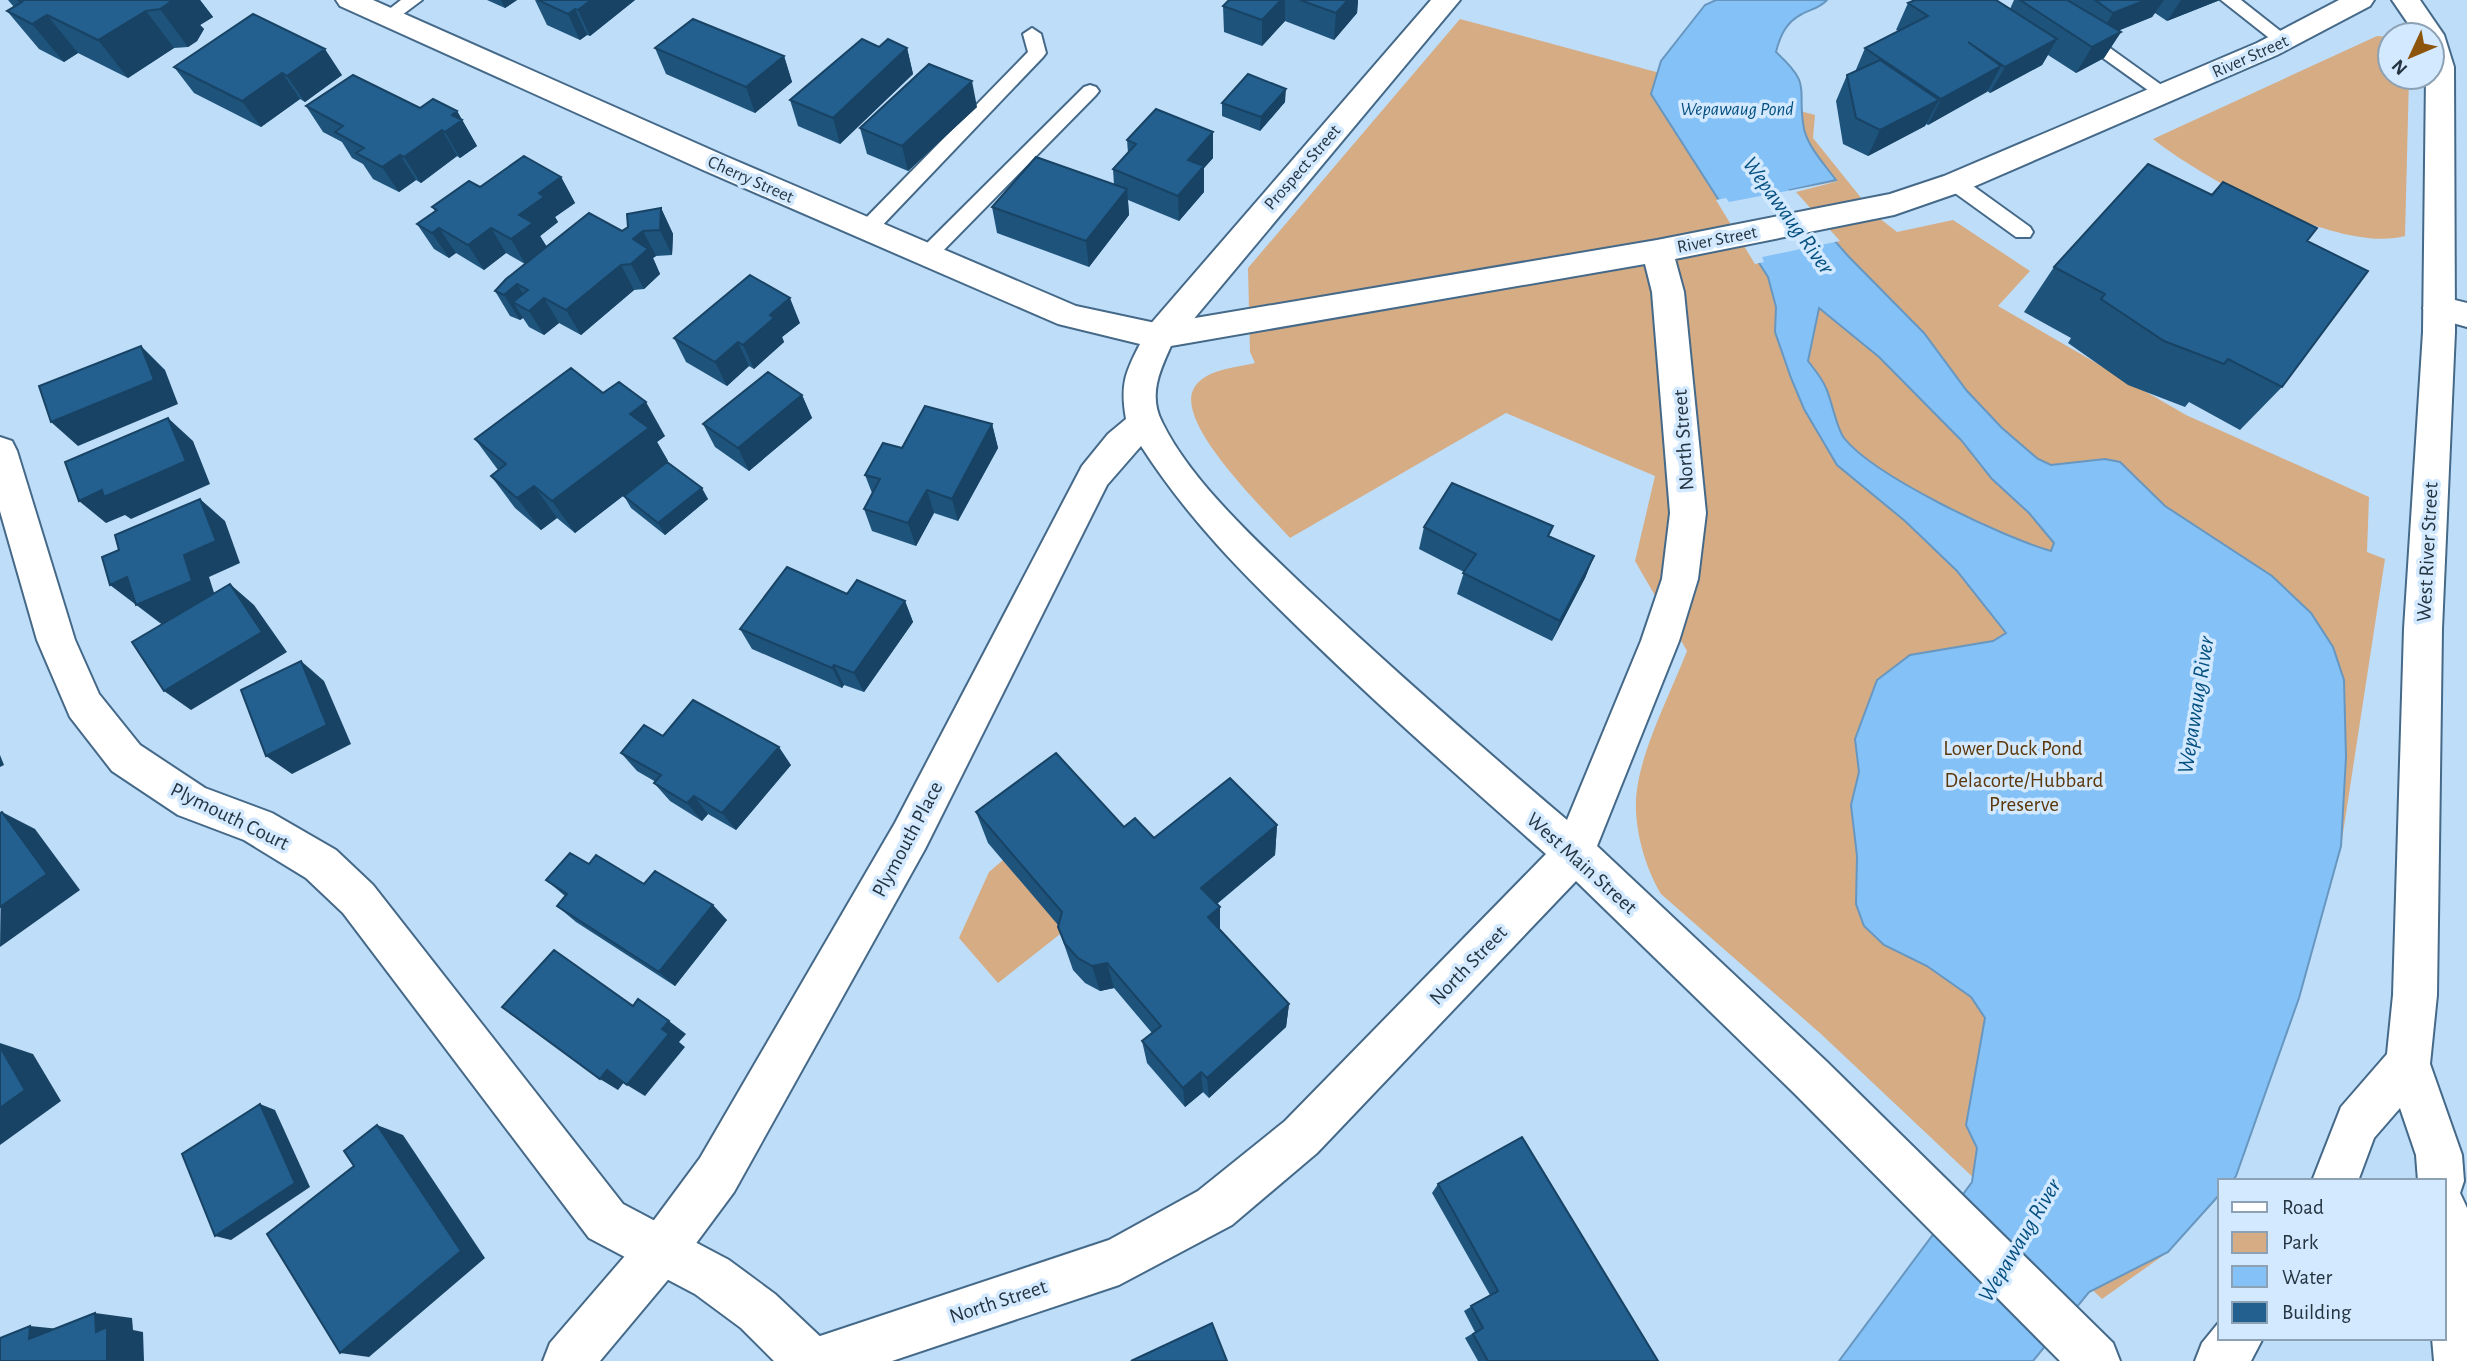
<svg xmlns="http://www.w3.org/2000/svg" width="2467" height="1361" font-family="'Alegreya Sans',sans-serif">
	<rect width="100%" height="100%" fill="#beddf9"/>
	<path fill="#d6ac84" d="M1460,19L1815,115L1813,138L1874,214L1897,232L1953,220L2030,271L1998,306L2186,415L2369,497L2367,552L2385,559L2341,846L2299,998L2236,1176L2232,1181H2220V1194L2168,1252L2102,1299L1821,1034L1661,894C1644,866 1632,822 1637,789C1643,746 1671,692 1687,651L1635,561L1655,476L1506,413L1290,538C1267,512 1177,426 1193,390C1203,369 1235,368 1255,363L1250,352L1248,268Z
		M2377,36L2390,37V77H2409L2405,236C2340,254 2203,179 2153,139Z
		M1003,860L1064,931L998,983L959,938L989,872Z"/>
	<path fill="#84c1f6" stroke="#6797c0" stroke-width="2" fill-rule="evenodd" d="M1716,0H1827C1820,8 1811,9 1802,14C1786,22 1780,36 1776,52C1814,87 1796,87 1804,129C1808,147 1825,165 1836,180L1790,190L1849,257L1924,333L1967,391L2002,428L2038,459L2051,465L2105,459L2120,462L2165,506L2272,576L2311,613L2333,647L2344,680L2346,757L2341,846L2299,998L2236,1176L2232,1181H2220V1194L2168,1252L2089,1292L2033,1361H1839L1972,1182L1977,1148L1966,1125L1985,1018L1971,997L1927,966L1884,945L1864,926L1856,904L1857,856L1851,805L1859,772L1855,739L1877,680L1910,655L1993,641L2006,633L1957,571L1905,521L1837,465L1804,409L1791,378L1775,332L1776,307L1768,277L1651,94L1661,61L1705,5ZM1819,308L1879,357L1961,440L1992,479L2029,513L2054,543L2051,551C2002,537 1874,476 1844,438C1836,427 1832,401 1826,388C1822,378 1814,369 1808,361Z"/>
	<path fill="#beddf9" d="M1839,181L1796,192L1840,241L1762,257L1764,262L1755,264L1716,200L1726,198L1729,202Z"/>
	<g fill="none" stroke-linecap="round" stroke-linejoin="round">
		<g stroke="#456988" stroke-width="4">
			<path id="lane" d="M401,0H422L394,21H382L379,17Z
				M2022,0H2043L2174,94L2171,98H2159Z
				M2221,0H2241L2293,41L2290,45H2278Z
				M1032,28L1041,34L1046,53L1043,57L875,233H861L858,228L861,223L1028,52L1023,34Z
				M1090,85L1096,87L1099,91L1096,95L934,260H920L917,255L920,250L1084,87Z
				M1955,176L1962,178L2030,227L2033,232L2030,237H2016L1948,188L1945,183L1948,178Z"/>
		</g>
		<g stroke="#456988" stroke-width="4">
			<path id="street" d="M1431,0H1460L1172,345L1160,348L1148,345L1144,336L1148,327Z
				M2439,296L2467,303V327L2428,316L2423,308L2428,300Z
				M0,437L12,441L17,451L75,640L99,694L140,745L205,788L272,813L336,850L373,885L623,1204L729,1260L775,1294L827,1343L834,1361H774L741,1328L695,1294L589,1238L343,913L306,878L244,840L178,815L112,771L70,717L37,640L0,511Z"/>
		</g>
		<g stroke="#456988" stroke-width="4">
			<path id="secondary" d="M336,0H373L725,156L1076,306L1160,324L1657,240L1890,194L1944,176L2257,43L2339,0H2374L2370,6L2277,55L1966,190L1894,215L1675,259L1684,292L1706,513L1698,579L1679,641L1597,846L1826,1061L2113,1343L2120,1361H2060L1794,1093L1576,881L1317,1153L1232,1225L1119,1285L892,1361H792L799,1343L1109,1240L1198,1191L1285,1121L1546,854C1465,782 1383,710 1305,634C1243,574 1188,519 1141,446L1107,485L925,849L734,1192L677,1269L600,1361H543L550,1343L643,1235L700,1158L895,823L1082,466L1108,434L1126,419C1120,385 1125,373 1140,344L1058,324L703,170L340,6ZM1645,264L1652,292L1670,513L1662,579L1641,641L1567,820C1479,745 1392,669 1308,590C1260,544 1191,482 1162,422C1148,395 1160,370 1171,346Z
				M2392,0H2420L2444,35L2454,67L2455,332L2442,629L2437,995L2430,1064L2462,1155L2464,1181L2460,1193L2467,1208V1361H2434L2432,1338H2444V1181H2418L2416,1155L2400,1108L2374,1138L2358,1181H2312L2341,1107L2387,1054L2393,995L2404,629L2423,332L2426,77H2432V35H2416Z
				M2220,1321V1338H2263L2251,1361H2195L2202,1343Z"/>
		</g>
		<use href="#lane" fill="#fff" fill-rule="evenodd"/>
		<use href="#street" fill="#fff" fill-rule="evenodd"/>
		<use href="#secondary" fill="#fff" fill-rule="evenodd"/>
	</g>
	<path fill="#1e537b" d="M8,0H200L213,17L200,25L204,29L197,41L188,47L174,48L128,78L78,53L64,62L39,49L7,11L14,7Z
		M487,0H517L505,8Z
		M535,0H635L590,36L587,35L580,40L547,25Z
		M1229,0H1358L1357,13L1334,40L1285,21L1262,46L1224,32L1223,6Z
		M2014,0H2220L2167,21L2155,13L2152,17L2118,31L2121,32L2104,58L2076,73L2048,55L2042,65L1990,93L1987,91L1928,125L1926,124L1925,126L1868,156L1843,144L1836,101L1847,75L1855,72L1865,48L1899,31L1896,30L1908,3L2010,9Z
		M879,47L907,48L913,74L840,144L798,126L790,100Z
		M655,48L784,56L792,82L755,113L666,74Z
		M174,67L342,75L305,102L300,99L261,127L194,93Z
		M1285,102L1260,131L1222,116V103Z
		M306,106L420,108L457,111L477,146L460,158L457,156L421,183L416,180L399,192L373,179L363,164L352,158L342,142L323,132Z
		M977,107L908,171L867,154L860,128Z
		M1213,132V158L1204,168V192L1179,221L1128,200L1129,215L1089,267L997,233L992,207L1114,185L1113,169L1128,153L1127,140Z
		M561,177L575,203L555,217L558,222L540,236L547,247L622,231L661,208L673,234L672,255L656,256L653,258L660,274L644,289L634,290L581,335L559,323L544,335L529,327L523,318L520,320L510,316L495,291L525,264L506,253L484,270L456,253L449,258L434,249L417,224L435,211L432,207L480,187Z
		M2307,241L2282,387L2240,430L2189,402L2185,407L2128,385L2068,343L2071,338L2024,312L2054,267Z
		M800,323L782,337L784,342L754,369L749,366L727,386L686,362L674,338Z
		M603,393L665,436L657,442L668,461L667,462L708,499L665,535L631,508L624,496L640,483L575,533L557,518L541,530L515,508L491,476L498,470L475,439Z
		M802,395L812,418L749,471L715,447L703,424Z
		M992,424L998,448L958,521L934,513L916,546L872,531L864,509L872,493L865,475L902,448Z
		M1424,527L1549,536L1594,556L1585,578L1552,641L1457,594L1464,572L1419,549Z
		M847,594L905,601L913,622L864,692L844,685L842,688L752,649L740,629Z
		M663,736L791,765L736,830L708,814L702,821L670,801L654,783L656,782L637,771L621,753Z
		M976,812L1124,827L1154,838L1277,825L1275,855L1217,904L1220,907V930L1289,1004L1286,1027L1209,1098L1203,1092L1185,1107L1147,1063L1142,1041L1152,1033L1114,988L1100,991L1085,983L1073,970L1058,927V925L988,843Z
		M589,864L644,884L727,920L675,986L576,922L557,906L565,896L546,880Z
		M1438,1184L1658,1361H1478L1465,1338L1475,1332L1464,1311L1490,1295L1432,1193Z"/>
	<path fill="#184364" d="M171,0H200L213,17L200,25L204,29L197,41L188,47L160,9Z
		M501,0H517L505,8Z
		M591,0H635L590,36L578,10Z
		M1281,0H1285V21L1262,46V20Z
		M1348,0H1358L1357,13L1334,40L1336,13Z
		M2146,0H2164L2152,17L2097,39L2113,13Z
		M2181,0H2220L2167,21Z
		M575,9L587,35L580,40L568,14Z
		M146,11L174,48L128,78L98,40Z
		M47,15L78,53L64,62L32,24Z
		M2121,32L2104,58L2076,73L2092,47Z
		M2057,39L2042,65L1990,93L2005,67Z
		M907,48L913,74L840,144L833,118Z
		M325,49L342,75L305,102L287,76Z
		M784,56L792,82L755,113L746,87Z
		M2001,66L1987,92L1928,125L1941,99Z
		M282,73L300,99L261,127L242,101Z
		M972,81L977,107L908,171L902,146Z
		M1286,89L1285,102L1260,131L1261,117Z
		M1939,100L1925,126L1868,156L1880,130Z
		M457,111L477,146L460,158L445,132L452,115Z
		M442,130L457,156L421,183L404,157Z
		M1213,132V158L1204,168V192L1179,221L1178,196L1188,160Z
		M400,155L416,180L399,192L382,167Z
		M561,177L575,203L555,217L558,222L540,236L548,249L526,265L511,239L519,215L539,193Z
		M1127,189L1129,215L1089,267L1086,241Z
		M661,208L673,234L672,255L660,230Z
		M439,228L456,253L449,258L432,233Z
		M491,228L506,253L484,270L468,245Z
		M643,231L656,256L653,258L660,274L644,289L631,264L633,239Z
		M621,265L634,290L581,335L566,310Z
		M517,284L532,308L544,298L559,323L544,335L529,311L513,302L523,318L520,320L504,295Z
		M790,298L800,323L782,337L784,342L754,369L743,345L770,315Z
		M738,342L749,366L727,386L715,362Z
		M141,346L165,370L178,404L78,446L51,422Z
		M802,395L812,418L749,471L738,448Z
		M646,402L665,436L657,442L668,461L575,533L552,501L630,414Z
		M168,418L193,441L210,484L131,519L125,515L106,523L79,501Z
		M992,424L998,448L958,521L952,499Z
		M534,486L557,518L541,530L517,498Z
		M702,488L708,499L665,535L658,523Z
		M927,490L934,513L916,546L908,523Z
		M200,499L225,521L240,563L209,577L217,602L164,626L110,585L127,577Z
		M1594,556L1585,578L1552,641L1560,621Z
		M230,584L254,605L287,652L191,710L164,691Z
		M905,601L913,622L864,692L854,673Z
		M301,661L324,681L351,744L292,774L266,756Z
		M834,665L844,685L842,688L832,668Z
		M779,747L791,765L736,830L722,813Z
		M0,755L4,765L0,767Z
		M694,796L708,814L702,821L687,803Z
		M2,812L35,829L80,890L0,947Z
		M1277,825L1275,855L1203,915L1201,888Z
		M713,905L727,920L675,986L659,972Z
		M1220,907V934L1208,917Z
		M1107,963L1114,988L1100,991L1092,966Z
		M1289,1004L1286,1027L1209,1098L1207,1078Z
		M669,1021L686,1034L679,1042L685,1047L645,1096L627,1085L662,1029Z
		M0,1043L33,1054L61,1101L0,1145Z
		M607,1070L625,1081L618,1090L600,1079Z
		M1201,1072L1203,1092L1185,1107L1183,1088Z
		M260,1104L275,1110L310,1187L231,1240L215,1236Z
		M377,1125L403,1135L485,1258L369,1357L340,1353Z
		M95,1313L132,1318L133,1330L143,1332L144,1361H107L96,1332Z
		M30,1326L69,1330L29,1339Z"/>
	<path fill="#23608f" stroke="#184364" stroke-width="2" d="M18,0H171L169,3L160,9L146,11L98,40L47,15L32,24L7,11L22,2Z
		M538,0H591L578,10L575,9L568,14Z
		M1229,0H1281L1262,20L1223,6Z
		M1300,0H1348L1336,13Z
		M1915,0H1996L2057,39L2005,67L1968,42L2001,66L1941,99L1865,48L1928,16L1908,3Z
		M2020,0H2067L2121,32L2092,47Z
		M2095,0H2146L2113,13Z
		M253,14L325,49L287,76L282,73L242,101L174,67Z
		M693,19L784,56L746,87L655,48Z
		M862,39L879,47L888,39L907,48L833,118L790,100Z
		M1880,60L1939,100L1880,130L1856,118L1847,75Z
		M929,64L972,81L902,146L860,128Z
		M1248,74L1286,89L1261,117L1222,103Z
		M353,75L420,108L433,99L457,111L452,115L462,120L445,132L442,130L404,157L400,155L382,167L356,153L364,148L335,132L343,126L306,106Z
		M1156,109L1213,132L1188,160L1204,166L1178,196L1113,169L1136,144L1127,140Z
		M524,156L561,177L539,193L544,197L519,215L533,223L511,239L491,228L468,245L439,228L432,233L417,224L437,210L432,207L469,181L480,187Z
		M1036,157L1127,189L1086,241L992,207Z
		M2148,164L2212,195L2223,182L2317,228L2307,241L2368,271L2282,387L2228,359L2224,364L2164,341L2101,299L2105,294L2054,267Z
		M661,208L660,230L643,231L633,239L648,249L631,264L621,265L566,310L544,298L529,311L513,302L528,290L517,284L504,295L495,291L506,279L589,213L622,231L628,227L627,214Z
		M750,275L790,298L770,315L774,318L743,345L738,342L715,362L674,338Z
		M141,346L154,380L51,422L39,386Z
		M571,368L603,393L619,382L646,402L630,414L649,428L552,501L534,486L517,498L491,476L506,464L475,439Z
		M768,372L802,395L738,448L703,424Z
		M925,406L992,424L952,499L927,490L908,523L864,509L880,479L865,475L883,443L902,448Z
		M168,418L186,461L104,497L102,490L79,501L65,462Z
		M667,462L702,488L658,523L624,496Z
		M1452,483L1553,526L1548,536L1594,556L1560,621L1463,573L1476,554L1424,527Z
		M200,499L216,541L184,555L192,581L136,605L127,577L110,585L102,557L119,550L115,535Z
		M787,567L847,594L857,580L905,601L854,673L834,665L832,668L740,629Z
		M230,584L262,632L164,691L132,642Z
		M301,661L327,725L266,756L241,690Z
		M693,700L779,747L722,813L694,796L687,803L654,783L661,775L621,753L644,725L663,736Z
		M1056,753L1124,827L1135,818L1154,838L1230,778L1277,825L1201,888L1220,907L1208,917L1289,1004L1207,1078L1201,1072L1183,1088L1142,1041L1161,1026L1107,963L1092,966L1078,958L1065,944L1058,927L1062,912L976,812Z
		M2,812L47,874L0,907V813Z
		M570,853L589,864L596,855L644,884L655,871L713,905L659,972L557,906L567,894L546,880Z
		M554,950L633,1006L638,999L669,1021L662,1029L669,1034L627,1085L607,1070L600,1079L502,1007Z
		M0,1047L25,1090L0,1108Z
		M260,1104L295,1183L215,1236L182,1154Z
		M377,1125L461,1251L340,1353L267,1234L354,1166L344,1151Z
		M1522,1137L1658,1361H1488L1473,1334L1483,1328L1471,1306L1498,1291L1438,1184Z
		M95,1313L96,1332L107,1327V1361H0V1338L30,1326L29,1339Z
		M1212,1323L1227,1361H1131Z"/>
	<g text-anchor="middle" stroke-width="7" stroke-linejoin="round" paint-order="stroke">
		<g font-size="18" fill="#243441" stroke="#d2e9ff">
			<text transform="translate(2250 56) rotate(-24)" y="6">River Street</text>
			<text transform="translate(1302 167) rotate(-49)" y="6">Prospect Street</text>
			<text transform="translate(751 179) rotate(24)" y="6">Cherry Street</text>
			<text transform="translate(1717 239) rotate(-11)" y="6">River Street</text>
		</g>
		<g font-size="19" font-style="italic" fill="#055080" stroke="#d2e9ff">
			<text x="1737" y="115">Wepawaug Pond</text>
		</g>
		<g font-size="21" fill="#243441" stroke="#d2e9ff">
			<text transform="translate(1683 440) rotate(-94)" y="7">North Street</text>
			<text transform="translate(2427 552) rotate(-87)" y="7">West River Street</text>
			<text transform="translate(230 816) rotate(26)" y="7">Plymouth Court</text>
			<text transform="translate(907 839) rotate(-62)" y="7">Plymouth Place</text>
			<text transform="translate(1582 863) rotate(42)" y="7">West Main Street</text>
			<text transform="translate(1468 965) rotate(-46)" y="7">North Street</text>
			<text transform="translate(998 1301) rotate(-18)" y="7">North Street</text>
		</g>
		<g font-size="21" fill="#5c370a" stroke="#d2e9ff">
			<text x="2013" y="755">Lower Duck Pond</text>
			<text x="2024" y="787">Delacorte/Hubbard<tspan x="2024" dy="24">Preserve</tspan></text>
		</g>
		<g font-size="23" font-style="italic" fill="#055080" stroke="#d2e9ff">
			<text transform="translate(1789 215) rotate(54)" y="8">Wepawaug River</text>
			<text transform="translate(2195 705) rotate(-81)" y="8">Wepawaug River</text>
			<text transform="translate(2019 1240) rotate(-59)" y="8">Wepawaug River</text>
		</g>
	</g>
	<rect x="2218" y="1179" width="228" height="161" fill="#d2e9ff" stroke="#8ca1b3" stroke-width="2"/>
	<rect x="2232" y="1202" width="35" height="10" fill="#ffffff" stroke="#8ca1b3" stroke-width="2"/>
	<text x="2282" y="1214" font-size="21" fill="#243441">Road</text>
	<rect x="2232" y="1232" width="35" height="21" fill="#d6ac84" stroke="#8ca1b3" stroke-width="2"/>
	<text x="2282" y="1249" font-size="21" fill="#243441">Park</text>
	<rect x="2232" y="1266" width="35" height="21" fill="#84c1f6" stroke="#8ca1b3" stroke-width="2"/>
	<text x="2282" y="1284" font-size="21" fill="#243441">Water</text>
	<rect x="2232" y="1302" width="35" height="21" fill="#23608f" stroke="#8ca1b3" stroke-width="2"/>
	<text x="2282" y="1319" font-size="21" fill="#243441">Building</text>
	<g transform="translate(2411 56) rotate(226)"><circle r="33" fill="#d2e9ff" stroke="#8ca1b3" stroke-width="2"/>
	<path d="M0-5L12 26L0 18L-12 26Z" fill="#8d540b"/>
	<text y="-10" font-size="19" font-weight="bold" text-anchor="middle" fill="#243441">N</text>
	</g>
</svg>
